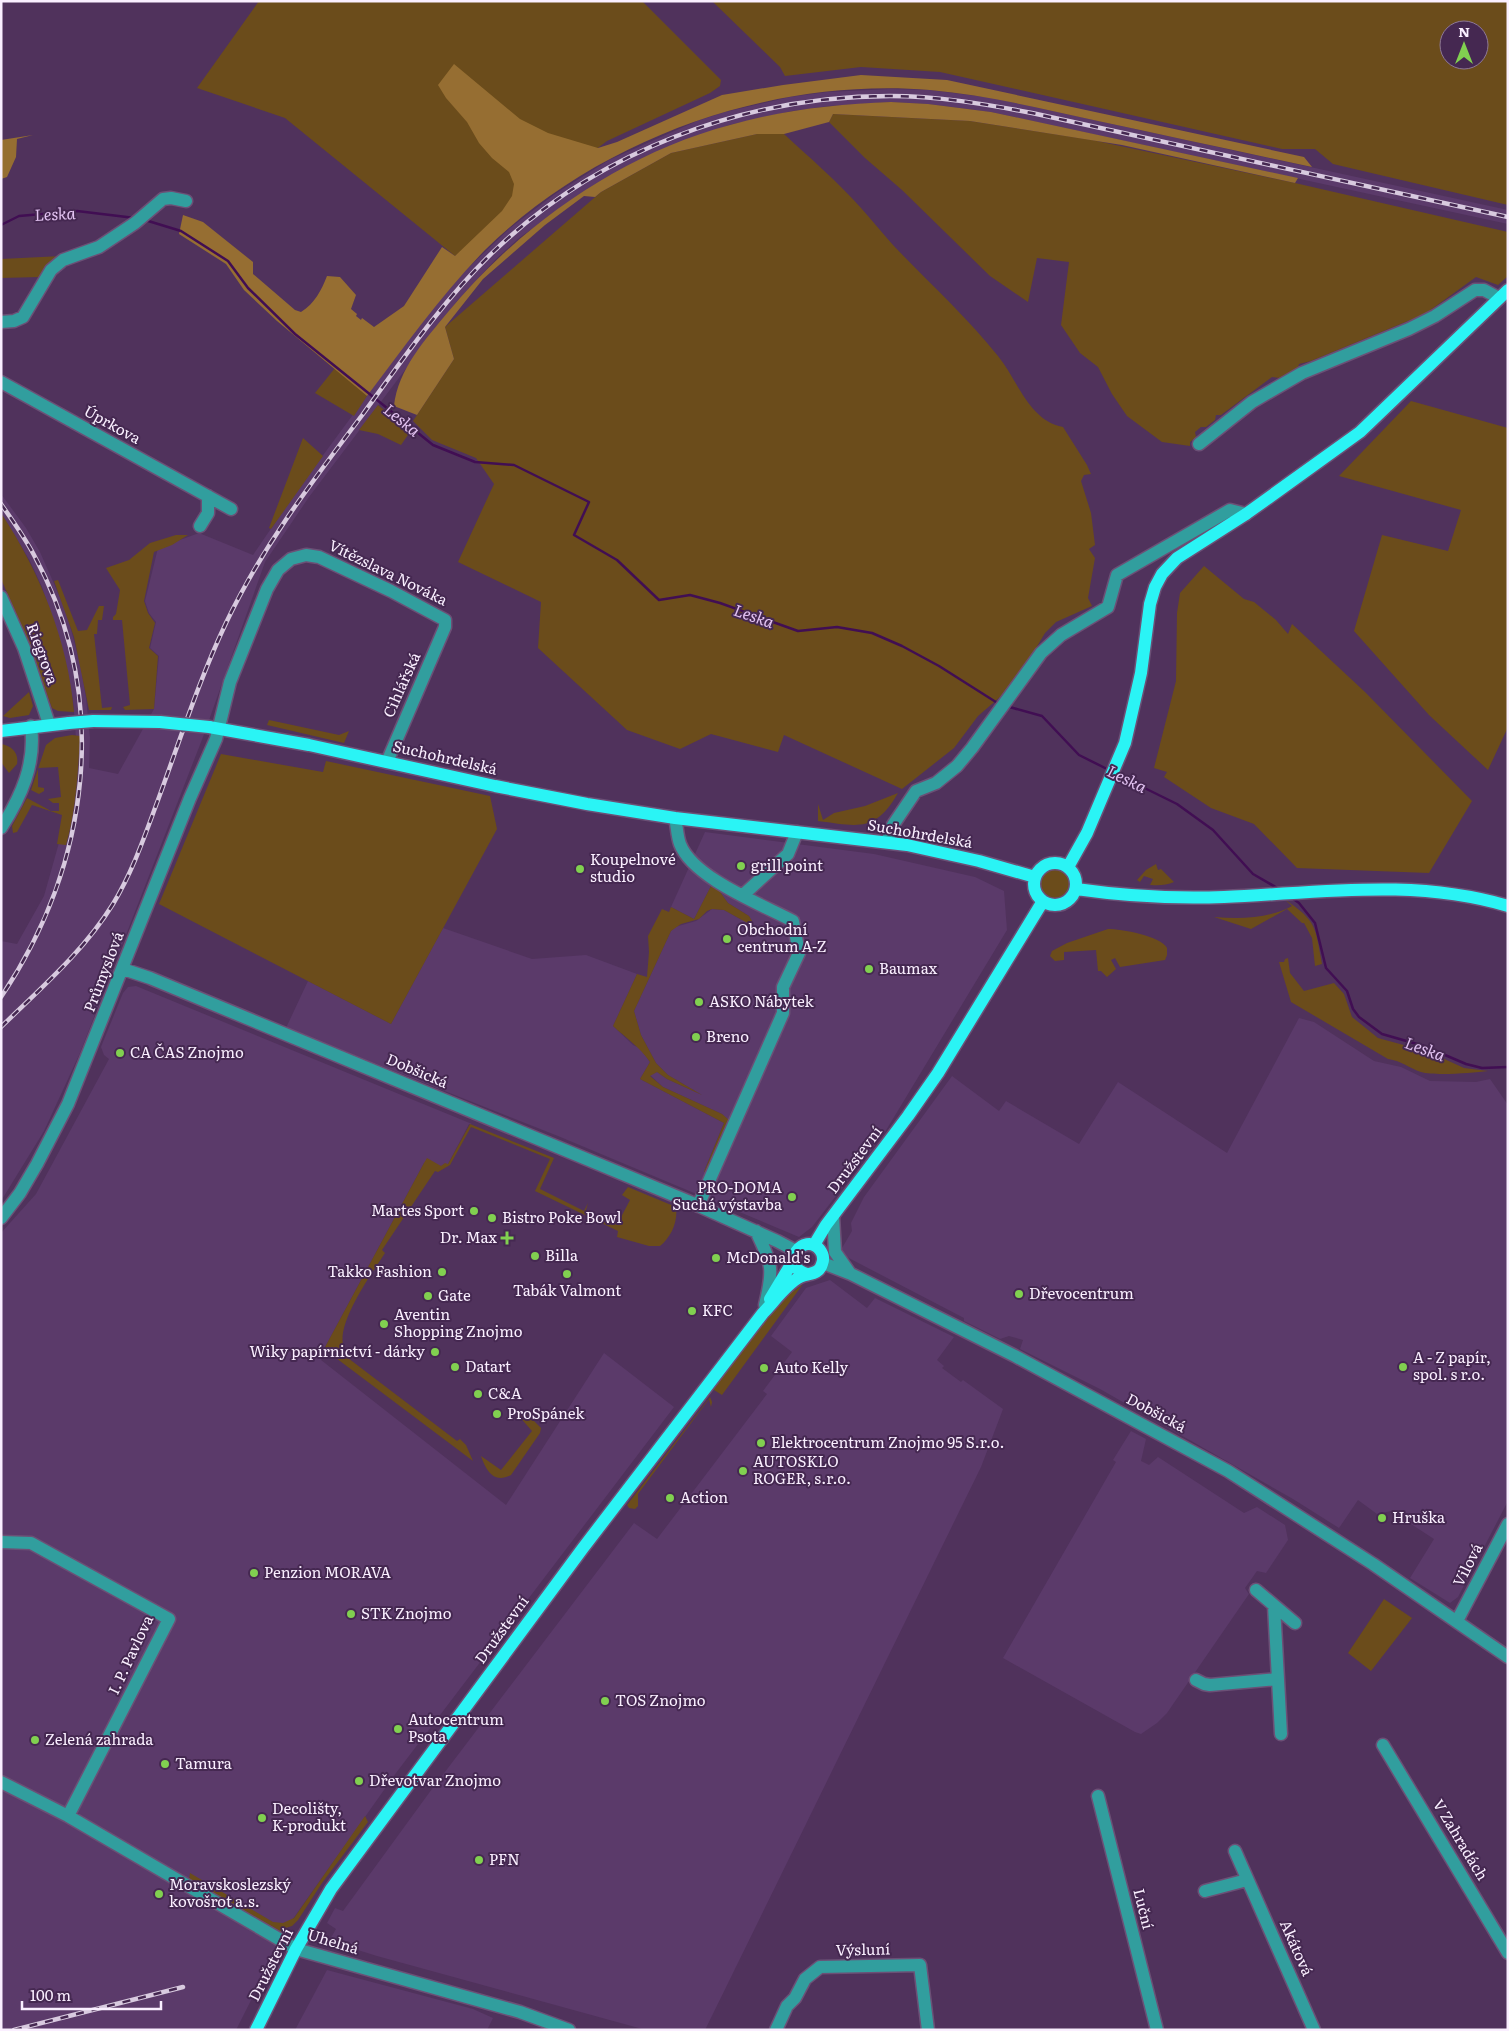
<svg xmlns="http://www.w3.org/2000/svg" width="1509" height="2031" font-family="Literata,serif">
	<rect width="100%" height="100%" fill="#50325c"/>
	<path fill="#5b3a6a" d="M891,89L929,90L993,98L1508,210V224L991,112L928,104L891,102L829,106L792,111L729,125L646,157L594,185L519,238L496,259L457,301L309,497L265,562L203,737L80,1053L44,1131L1,1201V941L17,944L44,896L73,793L76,738L73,700L60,641L42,587L30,561L1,513V494L26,528L40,552L66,611L81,667L86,698L90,738L89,768L118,774L154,709L159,656L150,648L156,622L149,613L145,601L158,548L199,533L253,555L298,489L426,316L465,271L510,228L555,194L609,160L697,121L725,112L790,97L827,92Z
		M705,832L874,854L975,877L1004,891L1007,930L885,1132L812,1227L799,1237L558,1136L286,1028L308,981L391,1024L443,928L532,959L586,955L637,974L613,1026L633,1045L640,1048L650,1062L640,1079L724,1123L704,1171L729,1123L722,1114L663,1087L650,1075L657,1072L667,1079L702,1095L668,1075L656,1063L641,1035L634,1011L671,931L675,927L696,921L712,909L724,910L740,919L751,920L749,916L728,903L719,891L711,886L694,919L671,907Z
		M136,986L472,1124H469L448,1164L441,1166L424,1163L324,1349L321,1360L506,1505L604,1353L674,1407L396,1773L290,1923L236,2030H1V1233L36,1194L109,1059L104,1055L101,1047L103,1042L123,993L128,987Z
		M1299,1018L1314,1022L1374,1061L1401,1067L1430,1081L1476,1082L1490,1079L1508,1105V1501L1458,1597L1450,1603L1410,1578L1434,1539L1391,1511L1377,1514L1358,1500L1339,1528L1293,1499L1100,1389L1020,1349L1023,1340L1009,1336L1000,1339L964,1321V1318L841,1254L842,1248L852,1231L851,1223L864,1197L952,1076L999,1111L1006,1101L1079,1144L1118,1082L1227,1153Z
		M830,1280L867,1308L875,1298L954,1337L937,1360L944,1366L942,1368L961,1382L963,1380L1003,1409L981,1467L705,2030H646L377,1956L329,1941L336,1929L327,1923L335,1908L343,1911L429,1793L634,1523L657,1539L767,1394L763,1391L792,1352L771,1336L806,1288Z
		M1131,1431L1146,1439L1141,1461L1149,1465L1158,1457L1244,1513L1257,1507L1285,1525L1288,1540L1266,1573L1257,1571L1245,1588L1249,1594L1167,1713L1157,1723L1141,1734L1135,1732L1003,1658L1116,1462L1113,1460Z
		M327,1970L473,2009L493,2018L487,2030H295Z"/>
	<path fill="#6b4c1b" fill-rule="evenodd" d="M259,1H642L721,80L720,86L710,93L607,141L455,256L285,118L197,88Z
		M712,1H1508V205L1333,164L1315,149H1282L940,72L861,67L785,76L780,67ZM1449,30H1479V60H1449Z
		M833,114L970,121L1092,140L1295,183L1508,232V276L1498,285L1476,277L1425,314L1311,361L1299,364L1297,371L1280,378L1272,377L1221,415H1216L1215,420L1206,427H1201L1195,432L1196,437L1190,442V446L1162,442L1127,416L1112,394L1098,367L1080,353L1061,325L1069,262L1037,258L1028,302L990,276L902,190L865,158L829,122Z
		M757,134H784C810,158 837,181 861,208C872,220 882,233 893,245C928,282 966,316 998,356C1017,379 1029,421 1063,427L1087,465L1091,474L1084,475L1081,481L1091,513L1095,545L1089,549L1095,558L1088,598L1092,606L1056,622L1045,633L1014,685L978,716L954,748L902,789L784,735L778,752L711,734L680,749L627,730L538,648L541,602L458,562L494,484L476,458L432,440L413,421L454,359L445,327L601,192L671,153Z
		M62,256L40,277L1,278V259Z
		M335,368L367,396L354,416L315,393Z
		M1411,401L1508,428V727L1488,770L1429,715L1354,631L1382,535L1448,551L1461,510L1339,476Z
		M378,405L410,432L401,445L378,434L359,430Z
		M303,438L323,456L271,529L269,528Z
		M1,513C40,572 68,641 74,712L58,711L52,708L24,631L1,579Z
		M176,535H188L172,545L154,552L144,601L148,613L155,623L149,648L158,656L154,709L125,710L123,707L130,705L122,620H113V617L116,614L120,590L106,568L129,560L150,543Z
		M1204,566L1244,599L1254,602L1276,620L1288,634L1292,624L1365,692L1472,801L1429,873L1297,868L1254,824L1211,808L1164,777L1167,772L1154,768L1176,681L1177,613L1180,593Z
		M58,580L78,631L87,630L99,606H104L102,620H98L97,634H94L102,708L112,707L111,710H89L74,637L54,581Z
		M29,692L33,706L29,715L10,718L3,716Z
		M269,720L339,735L349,731L344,743L267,725Z
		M72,735L80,736C78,772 76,810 66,845L57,844L62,815L32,805L17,832L13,833L12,826L27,798L51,811H59V803H53L48,799L61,797L58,767L38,768V787L44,788V791L39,794L31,790L46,745L55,738Z
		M1,744C12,746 19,753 17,764L9,773L1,762Z
		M221,754L323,772L326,761L490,796L497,829L391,1024L159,904Z
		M898,793C875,833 858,826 818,821V804L823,820L834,813L865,806Z
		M1156,864L1158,870L1161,869L1174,882C1165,886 1154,886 1145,884L1150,885L1153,879L1144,876L1140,882L1137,880L1146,870Z
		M1040 883a16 16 0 1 1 32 0a16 16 0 1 1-32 0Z
		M711,886L718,889L728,903L749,916L752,921L751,925L724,910L712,909L707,911L699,919L681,924L671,931L634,1011L641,1035L656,1063L668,1075L702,1095L667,1079L657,1072L650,1076L663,1087L722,1114L729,1120L708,1170L704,1172L724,1123L640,1079L650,1062C640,1047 626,1038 613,1026L637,974L647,977L649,952L648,936L662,909L669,912L671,907L694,919Z
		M1284,899C1317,921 1315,926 1322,964L1315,966L1312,938L1304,923H1302L1287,909L1251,929L1214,917C1240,919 1268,919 1292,906Z
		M1108,929C1121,929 1161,936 1167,948V955L1165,960L1120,967L1115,958L1111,960L1116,969L1107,977L1101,971H1098L1096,950L1064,952V960L1055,961L1050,956L1052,951L1067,943Z
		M1288,958L1290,973L1304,991L1334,983L1344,994L1352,1017L1378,1038L1429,1052L1464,1068L1488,1071C1472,1073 1435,1076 1421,1072C1409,1068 1402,1061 1388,1059L1291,1002L1279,962H1284L1285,959Z
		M470,1124L554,1158L540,1189L584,1211L588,1203L586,1210L609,1224L611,1222L613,1223L615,1221L618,1223L630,1200L622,1195L628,1187L676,1207C678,1222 671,1237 660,1246H649L617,1237L618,1231L535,1191L550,1159L471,1127L450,1165L438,1172L435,1171L382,1250L385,1253C373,1272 330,1330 346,1352L344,1355L457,1441L460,1439L466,1445L473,1461L324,1349L424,1163L427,1158L441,1166L445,1163L448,1164Z
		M803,1284L722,1395L714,1390L713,1388L787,1291L791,1288L794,1291Z
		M710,1397L712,1402L711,1407L709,1399L638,1494V1506L635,1509L629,1508L627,1505Z
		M523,1410L541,1428L540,1433L511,1475C494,1484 486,1471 481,1456L501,1470L532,1431L518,1415Z
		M1384,1599L1412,1618L1371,1671L1348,1653Z
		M365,1816L368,1822L322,1883L298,1920L292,1926L282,1929V1932L189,1880L190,1873L273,1922L283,1923L294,1918Z"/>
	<path fill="#966e32" d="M454,64L520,119L548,133L598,148L617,142L722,95L783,85L861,75L947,80L1304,157L1312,167C1241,152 1169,136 1098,121C1042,109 987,95 930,90C771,77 599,138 485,250C441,295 405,346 367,396L277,321L244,290L226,264L179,234L183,215L203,222L253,262V274L295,310L301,312C315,303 321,291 327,276L340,277L356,295L351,309L357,314L356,316L361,320L362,318L374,327L404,306L442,247L455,256L502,211L512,196L514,184L509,172L492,158L479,143L467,122L446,98L438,85Z
		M891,102L928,104L991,112L1298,178L1295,183L1122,145L970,121L833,114L829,122L784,134H757L671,153L601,192L595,197L584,196L545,225L483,279L445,327L454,359L417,415L394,406C398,369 425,340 448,312C519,226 621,154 730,125C783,110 836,104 891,102Z
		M33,135L17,139L16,157L7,177L1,179V140Z"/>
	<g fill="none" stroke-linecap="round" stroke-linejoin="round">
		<path stroke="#410e53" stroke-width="2.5" d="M145,220L181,231L228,261L248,288L295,334L433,445L475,462L514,465L589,502L574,535L617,560L659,600L690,595L720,603L798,631L837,627L872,633L902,646L939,666L999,704
			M1,225L19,216L77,211L135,218
			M1006,706L1042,716L1079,755L1109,770
			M1116,774L1177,804L1213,830L1253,874L1279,889
			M1292,898L1299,903L1315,923L1326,968L1347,991L1353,1009L1359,1017L1382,1034L1424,1046L1466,1064L1482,1068L1508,1067"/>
		<g stroke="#6b5076" stroke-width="15">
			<path id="minor" d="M1,322L14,321L23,317L51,270L63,260L99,247L135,223L163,199L171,198L186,201
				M1,382L231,509
				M1199,444L1252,402L1302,373L1409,329L1435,316L1475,290H1484L1499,298
				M200,526L208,513V496
				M1,597L24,648L49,724
				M675,818C677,826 677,836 680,844C693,878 761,904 793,921L799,953L783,987V1013L698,1206
				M1,828C21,797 36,764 31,726
				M887,842L893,825L916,791L936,783L957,766L972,748L1041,653L1061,635L1108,607L1117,575L1230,510L1246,514
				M743,895L788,854L797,832
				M123,969L150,978L690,1202L777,1241L796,1251
				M833,1216L835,1252L849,1272
				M1,1218L20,1193L37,1164L68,1104L190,798L216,739L230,682L267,589L278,570L291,559L306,555L319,557L391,591L445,620V627L387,762
				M756,1231C772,1265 774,1268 765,1305
				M823,1263L851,1274L1015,1356L1228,1471L1373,1564L1508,1657
				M1,1542L31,1543L169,1619L68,1816
				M1256,1590L1295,1623
				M1274,1606L1281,1734
				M1457,1621L1508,1524
				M1196,1680L1204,1684L1210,1685L1277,1679
				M1383,1745L1508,1953
				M1,1782L68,1816L296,1949L520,2012L569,2030
				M1098,1796L1157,2030
				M1235,1851L1314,2030
				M1205,1891L1247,1880
				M776,2030L787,2006L795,1998L805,1979L820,1967L920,1965L928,2030"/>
		</g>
		<g stroke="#6b5076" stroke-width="15">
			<path id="major" d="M93,721L160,722
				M209,727L309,745L495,786L587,804L675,818L907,845L979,861L1035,877
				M1,731L69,723
				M1034 884a21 21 0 1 1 42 0a21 21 0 1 1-42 0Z
				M1068,867L1087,833L1125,743L1141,673L1150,604L1155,587L1162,574L1177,558L1246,514L1360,432L1508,290
				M1076,889C1125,896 1174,899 1224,897C1320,893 1413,878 1508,906
				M814,1245L826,1225L908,1116L938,1073L1043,901
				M770,1299L793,1261
				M256,2030L296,1949L331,1889L583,1548L763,1313C774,1302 786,1284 800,1277C808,1273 819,1275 822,1264C824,1259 823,1254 820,1250C804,1230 777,1266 807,1274"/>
		</g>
		<use href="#minor" stroke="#319e9e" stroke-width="12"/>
		<use href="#major" stroke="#2af4f5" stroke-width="12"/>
		<g stroke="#d8cadf" stroke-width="4.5">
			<path id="rail" d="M1,504C13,521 25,538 34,555C112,699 90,865 1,997
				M1,1027C41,988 84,951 113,904C133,871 145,835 158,800C180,740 199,680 226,623C263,545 312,482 363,414C403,359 442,302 491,254C596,152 743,96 890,96C938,96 985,104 1032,113L1508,217
				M14,2030L183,1987"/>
		</g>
		<use href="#rail" stroke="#452851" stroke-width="2.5" stroke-dasharray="8" stroke-linecap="butt"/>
		<g stroke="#6b5076" stroke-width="15" stroke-linecap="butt">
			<path id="major-bridge" d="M160,722L209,727
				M69,723L93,721"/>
		</g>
		<use href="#major-bridge" stroke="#2af4f5" stroke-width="12"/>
	</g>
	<g fill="#81d050" stroke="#452851" stroke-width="2">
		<circle cx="741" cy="866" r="5"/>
		<circle cx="580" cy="869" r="5"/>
		<circle cx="727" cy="939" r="5"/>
		<circle cx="869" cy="969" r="5"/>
		<circle cx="699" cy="1002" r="5"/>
		<circle cx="696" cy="1037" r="5"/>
		<circle cx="120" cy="1053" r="5"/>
		<circle cx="792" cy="1197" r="5"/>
		<circle cx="474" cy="1211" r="5"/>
		<circle cx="492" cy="1218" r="5"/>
		<path d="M504.5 1230.5h5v5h5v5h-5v5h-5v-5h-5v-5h5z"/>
		<circle cx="535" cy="1256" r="5"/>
		<circle cx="716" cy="1258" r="5"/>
		<circle cx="442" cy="1272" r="5"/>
		<circle cx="567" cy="1274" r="5"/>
		<circle cx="1019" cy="1294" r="5"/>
		<circle cx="428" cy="1296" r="5"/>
		<circle cx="692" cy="1311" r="5"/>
		<circle cx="384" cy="1324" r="5"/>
		<circle cx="435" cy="1352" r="5"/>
		<circle cx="455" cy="1367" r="5"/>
		<circle cx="1403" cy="1367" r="5"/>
		<circle cx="764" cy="1368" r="5"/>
		<circle cx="478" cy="1394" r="5"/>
		<circle cx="497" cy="1414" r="5"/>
		<circle cx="761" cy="1443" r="5"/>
		<circle cx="743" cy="1471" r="5"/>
		<circle cx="670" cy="1498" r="5"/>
		<circle cx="1382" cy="1518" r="5"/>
		<circle cx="254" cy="1573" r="5"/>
		<circle cx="351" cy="1614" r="5"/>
		<circle cx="605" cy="1701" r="5"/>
		<circle cx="398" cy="1729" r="5"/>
		<circle cx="35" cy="1740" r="5"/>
		<circle cx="165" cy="1764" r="5"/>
		<circle cx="359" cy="1781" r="5"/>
		<circle cx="262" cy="1818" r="5"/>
		<circle cx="479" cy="1860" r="5"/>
		<circle cx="159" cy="1894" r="5"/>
	</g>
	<g text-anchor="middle" stroke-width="4" stroke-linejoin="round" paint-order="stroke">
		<g font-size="15" fill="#faefff" stroke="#452851">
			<text transform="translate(112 425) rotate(29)" y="5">Úprkova</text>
			<text transform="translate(388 573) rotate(26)" y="5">Vítězslava Nováka</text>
			<text transform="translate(42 654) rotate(70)" y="5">Riegrova</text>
			<text transform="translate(402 685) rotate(-66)" y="5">Cihlářská</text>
			<text transform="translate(445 758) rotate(13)" y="5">Suchohrdelská</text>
			<text transform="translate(920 834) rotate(10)" y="5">Suchohrdelská</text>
			<text transform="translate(104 972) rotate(-69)" y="5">Průmyslová</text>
			<text transform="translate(417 1071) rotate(23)" y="5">Dobšická</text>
			<text transform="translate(855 1160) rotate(-53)" y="5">Družstevní</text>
			<text transform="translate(1156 1413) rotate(28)" y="5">Dobšická</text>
			<text transform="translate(1468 1565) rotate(-63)" y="5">Vilová</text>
			<text transform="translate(502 1630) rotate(-54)" y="5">Družstevní</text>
			<text transform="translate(131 1655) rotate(-65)" y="5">I. P. Pavlova</text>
			<text transform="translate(1460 1840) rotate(59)" y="5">V Zahradách</text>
			<text transform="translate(1143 1909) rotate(76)" y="5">Luční</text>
			<text transform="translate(333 1942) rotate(17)" y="5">Uhelná</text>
			<text transform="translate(1296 1948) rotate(66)" y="5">Akátová</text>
			<text transform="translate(863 1950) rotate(-1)" y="5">Výsluní</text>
			<text transform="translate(271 1965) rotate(-63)" y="5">Družstevní</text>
		</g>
		<g font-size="15" fill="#faefff" stroke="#452851" text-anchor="start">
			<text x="590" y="865">Koupelnové<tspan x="590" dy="17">studio</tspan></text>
			<text x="751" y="871">grill point</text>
			<text x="737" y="935">Obchodní<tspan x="737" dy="17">centrum A-Z</tspan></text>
			<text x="879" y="974">Baumax</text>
			<text x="709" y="1007">ASKO Nábytek</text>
			<text x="706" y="1042">Breno</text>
			<text x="130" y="1058">CA ČAS Znojmo</text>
			<text x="782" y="1193" text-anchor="end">PRO-DOMA<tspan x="782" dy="17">Suchá výstavba</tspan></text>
			<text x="464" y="1216" text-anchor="end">Martes Sport</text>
			<text x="502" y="1223">Bistro Poke Bowl</text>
			<text x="497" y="1243" text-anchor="end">Dr. Max</text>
			<text x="545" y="1261">Billa</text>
			<text x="726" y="1263">McDonald's</text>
			<text x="432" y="1277" text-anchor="end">Takko Fashion</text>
			<text x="567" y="1296" text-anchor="middle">Tabák Valmont</text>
			<text x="1029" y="1299">Dřevocentrum</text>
			<text x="438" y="1301">Gate</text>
			<text x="702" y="1316">KFC</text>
			<text x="394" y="1320">Aventin<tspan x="394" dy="17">Shopping Znojmo</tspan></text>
			<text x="425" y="1357" text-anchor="end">Wiky papírnictví - dárky</text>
			<text x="1413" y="1363">A - Z papír,<tspan x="1413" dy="17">spol. s r.o.</tspan></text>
			<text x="465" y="1372">Datart</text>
			<text x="774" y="1373">Auto Kelly</text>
			<text x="488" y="1399">C&amp;A</text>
			<text x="507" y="1419">ProSpánek</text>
			<text x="771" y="1448">Elektrocentrum Znojmo 95 S.r.o.</text>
			<text x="753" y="1467">AUTOSKLO<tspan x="753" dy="17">ROGER, s.r.o.</tspan></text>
			<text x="680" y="1503">Action</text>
			<text x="1392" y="1523">Hruška</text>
			<text x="264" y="1578">Penzion MORAVA</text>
			<text x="361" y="1619">STK Znojmo</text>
			<text x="615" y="1706">TOS Znojmo</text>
			<text x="408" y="1725">Autocentrum<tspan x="408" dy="17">Psota</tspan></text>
			<text x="45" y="1745">Zelená zahrada</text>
			<text x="175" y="1769">Tamura</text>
			<text x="369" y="1786">Dřevotvar Znojmo</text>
			<text x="272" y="1814">Decolišty,<tspan x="272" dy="17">K-produkt</tspan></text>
			<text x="489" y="1865">PFN</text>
			<text x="169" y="1890">Moravskoslezský<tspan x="169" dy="17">kovošrot a.s.</tspan></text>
		</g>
		<g font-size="16" font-style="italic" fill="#e3c3f2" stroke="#452851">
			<text transform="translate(55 214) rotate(-3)" y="6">Leska</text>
			<text transform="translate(402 420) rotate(39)" y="6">Leska</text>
			<text transform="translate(754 616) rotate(19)" y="6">Leska</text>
			<text transform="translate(1127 779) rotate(26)" y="6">Leska</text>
			<text transform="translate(1425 1049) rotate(20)" y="6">Leska</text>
		</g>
	</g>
	<rect width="1509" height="2031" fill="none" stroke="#faefff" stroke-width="5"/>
	<g transform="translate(1464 45)"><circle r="24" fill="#452851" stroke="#8d7897"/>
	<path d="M0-4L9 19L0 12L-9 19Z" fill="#81d050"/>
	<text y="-8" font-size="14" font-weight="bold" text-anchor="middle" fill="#faefff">N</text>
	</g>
	<path d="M22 2001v8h139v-8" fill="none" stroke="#faefff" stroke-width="2.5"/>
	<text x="30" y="2001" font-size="15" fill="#faefff" stroke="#452851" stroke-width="4" paint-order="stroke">100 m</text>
</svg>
